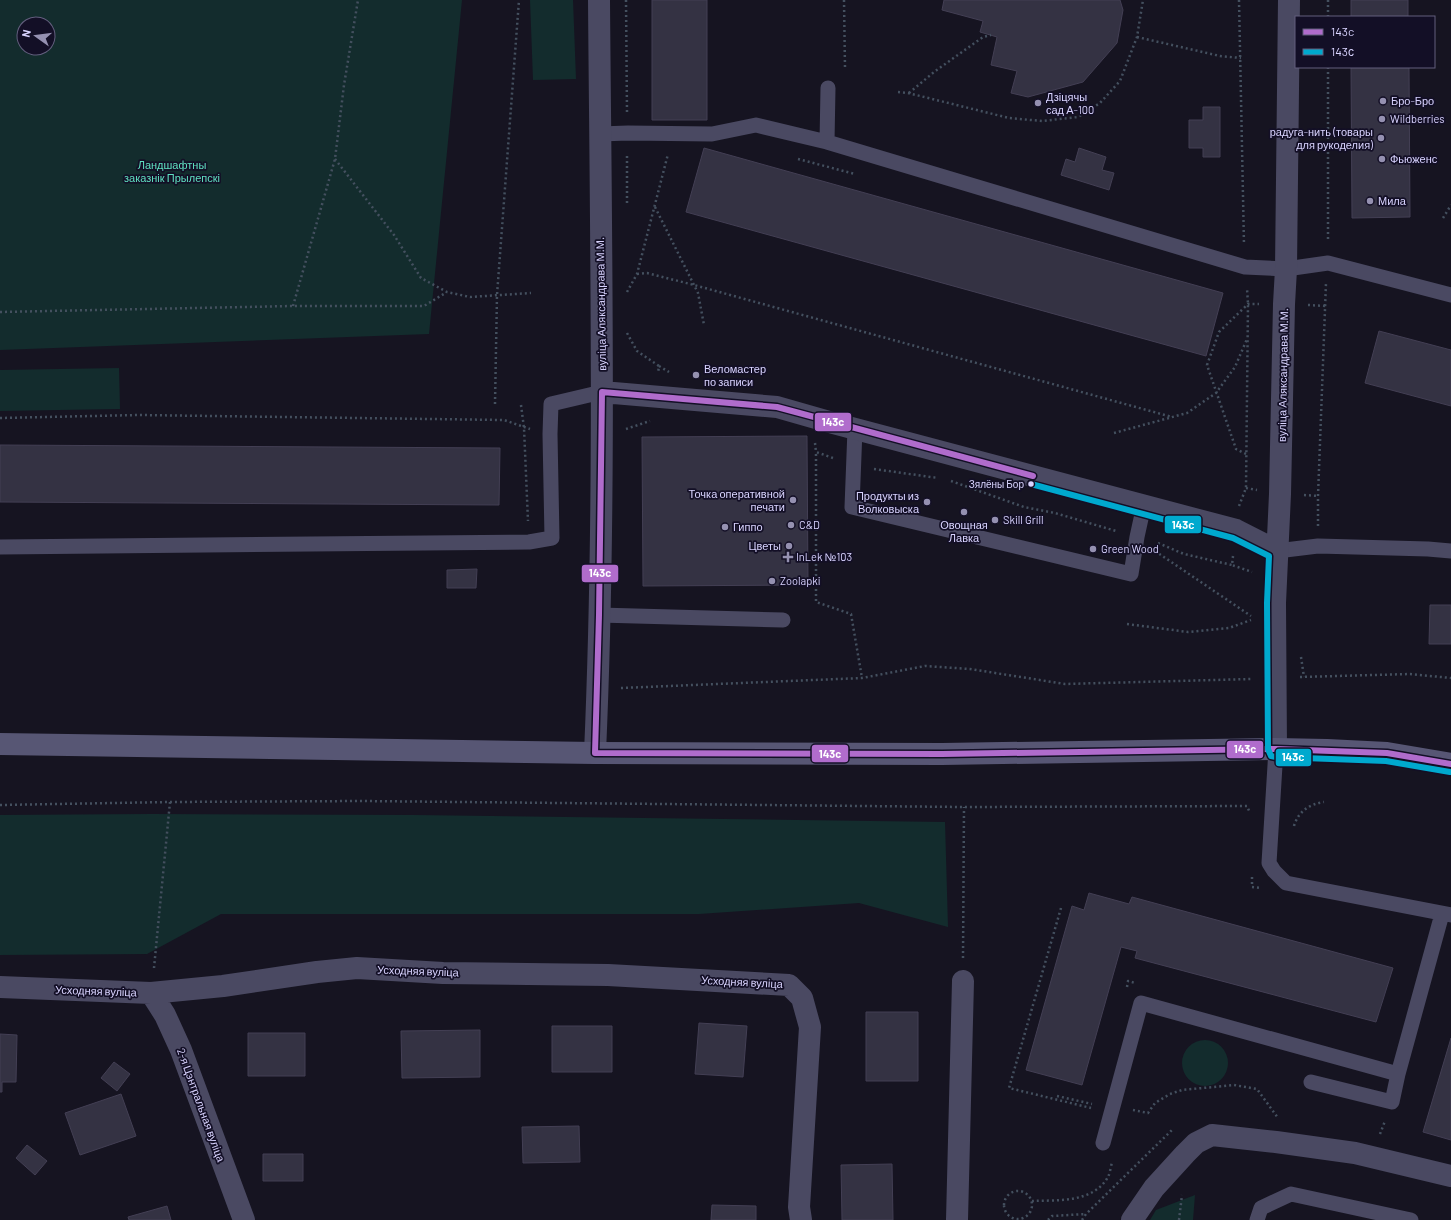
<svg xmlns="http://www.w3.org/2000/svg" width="1451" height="1220" font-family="Barlow,sans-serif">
	<rect width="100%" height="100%" fill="#161421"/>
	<path fill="#132c2d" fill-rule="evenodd" d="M0,0H462L429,334L0,350ZM24,24H48V48H24Z
		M530,0H573L576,79L533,80Z
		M119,368L120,409L0,411V370Z
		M152,814L414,815L945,822L948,927L859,903L699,914H221L147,954L0,955V815Z
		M1182 1063a23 23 0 1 1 46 0a23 23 0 1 1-46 0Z
		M1195,1195L1193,1220H1150L1156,1210Z"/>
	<path fill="#343243" stroke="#433f54" d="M652,0H707V120H652Z
		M944,0H1120L1123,10L1117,43L1083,82L1028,97L1011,93L1017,71L991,65L997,37L980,32L983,21L942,10Z
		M1351,0H1408V17H1351Z
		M1351,67H1409L1410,217L1352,218Z
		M1203,107H1220V157H1203V148H1189V120H1203Z
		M704,148L1223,293L1206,356L686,212Z
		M1079,148L1106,157L1102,170L1114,173L1109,190L1061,175L1066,159L1075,162Z
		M1379,331L1451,350V406L1365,383Z
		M807,436L808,585L643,586L642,437Z
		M0,445L500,448L499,505L0,502Z
		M477,569L476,588H447V570Z
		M1430,605H1451V644H1429Z
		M1089,893L1129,904L1132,897L1393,968L1376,1022L1135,958L1137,951L1121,947L1082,1085L1026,1070L1072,906L1084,910Z
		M866,1012H918V1081H866Z
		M699,1023L747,1026L743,1077L695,1074Z
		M552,1026H612V1072H552Z
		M480,1030V1077L402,1078L401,1031Z
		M248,1033H305V1076H248Z
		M0,1034L17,1035L16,1082H2V1092H0Z
		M1451,1038V1140L1423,1132Z
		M114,1062L130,1074L117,1091L101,1078Z
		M121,1094L136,1136L80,1155L65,1113Z
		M579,1126L580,1162L523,1163L522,1127Z
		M27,1145L47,1161L35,1175L16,1158Z
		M263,1154H303V1181H263Z
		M892,1164L893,1220H842L841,1165Z
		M712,1205L756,1206V1220H711Z
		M167,1206L171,1220H129L128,1217Z"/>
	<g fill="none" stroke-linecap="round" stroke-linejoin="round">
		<path stroke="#44505f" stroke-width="2.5" stroke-dasharray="2 3" stroke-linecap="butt" d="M626,0L627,113
			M844,0L845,68
			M1239,0L1244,245
			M1328,0V17
			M1137,37L1220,56L1241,58
			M1328,67V242
			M898,92L908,93L1009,118L1042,121L1078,117L1100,103L1120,81L1137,37L1143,0
			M909,93L934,72L983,37L991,35
			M335,159L394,235L421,278L447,292L470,297L531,293
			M798,159L855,174
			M627,203V154
			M655,207L698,293L704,325
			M1443,218L1451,205
			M637,274L647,273L694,285L1172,417
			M627,292L637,274L668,154
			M1308,305L1326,306
			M293,306L335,159L344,85L358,0
			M0,312L293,306H424L447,292
			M627,333L637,351L659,366L658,373
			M659,366L669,372
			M495,404L497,295L519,0
			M521,405L524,428L528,521
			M0,418L138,415L504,420L530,429
			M626,429L650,421
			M1114,433L1187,413L1216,393L1235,367L1247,339
			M815,443L816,452
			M1246,454L1236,449L1207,365L1219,332L1248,304H1259
			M833,458L816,452V602L851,614L862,678
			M874,469L938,478
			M951,481L1024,507L1055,513L1116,531
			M1246,488L1257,490
			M1304,495L1318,496
			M1239,506L1246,488L1248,304L1247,288
			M1318,526V496L1326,283
			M1158,543L1184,554L1232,565
			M1155,551L1251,616
			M1233,556L1232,565L1252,572
			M1127,624L1188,632L1229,628L1251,620
			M1301,657L1304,677
			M1300,677L1410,674L1451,678
			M621,688L862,678L925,666L970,669L1065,684L1251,679
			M0,805L170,802L361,801L964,807L1247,806L1250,813
			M1294,826C1298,812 1309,804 1324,802
			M1252,877V887L1261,888
			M1061,908L1009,1088L1091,1108
			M963,958L964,807
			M154,968L170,802
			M1127,987L1128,981L1135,983
			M1057,1096L1092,1104
			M1133,1110L1148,1113L1155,1103L1170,1094L1182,1090L1234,1085L1257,1089L1278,1118
			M1380,1134L1385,1121
			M1004 1205a14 14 0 1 1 28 0a14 14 0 1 1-28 0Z
			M1032,1201C1058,1200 1093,1203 1108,1177C1110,1173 1111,1166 1112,1162
			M1048,1220L1052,1216L1086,1214
			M1082,1220L1086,1214L1172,1130
			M1179,1220L1182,1195"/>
		<path stroke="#4a4962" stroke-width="15" d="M600,134L628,133L712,134L756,125L827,142L1245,267L1286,269L1328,263L1451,295
			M827,142L828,88
			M855,429L852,507L1131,574L1137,537L1144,505
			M0,547L529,542L552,538L550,434L551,404L602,392
			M1277,551L1318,546L1428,549L1451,551
			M599,615L783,620
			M1276,749L1269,863L1274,871L1286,883L1451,915
			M1311,1082L1392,1102L1398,1074
			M1103,1143L1141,1003L1398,1074L1442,914
			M1257,1220L1261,1208L1291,1194L1411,1220"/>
		<path stroke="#4a4962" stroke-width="22" d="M602,392L777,407L833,423L1236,530L1277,551
			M1276,749L1275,603L1280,494L1284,304L1286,269L1289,0
			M595,753C606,502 601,251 599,0
			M0,987L151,993L223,986L317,972L357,968L443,973L608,975L789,985L802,998L810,1027L799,1207L801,1220
			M151,993L165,1015L181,1050L244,1220
			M957,1220L963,981
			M1132,1220L1154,1188L1185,1154L1196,1143L1212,1135L1276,1142L1355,1153L1451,1176"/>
		<path stroke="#575674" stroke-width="22" d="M0,744L595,753L942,754L1276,749L1327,750L1387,753L1451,764"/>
		<g stroke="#130f26" stroke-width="9">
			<path id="bus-1" d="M1033,476L777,407L602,392L599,615L595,753L942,754L1276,749L1387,753L1451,764"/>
		</g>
		<g stroke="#130f26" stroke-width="9">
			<path id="bus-2" d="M1031,484L1233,538L1269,556L1267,603L1268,749L1271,756L1276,757L1386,761L1450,772"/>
		</g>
		<use href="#bus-1" stroke="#b06ccc" stroke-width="6"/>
		<use href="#bus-2" stroke="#00a9ce" stroke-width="6"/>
	</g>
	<g fill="#9591b1" stroke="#130f26" stroke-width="1.5">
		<circle cx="1383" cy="101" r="4"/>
		<circle cx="1038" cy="103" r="4"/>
		<circle cx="1382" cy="119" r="4"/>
		<circle cx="1381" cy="138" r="4"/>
		<circle cx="1382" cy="159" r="4"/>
		<circle cx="1370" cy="201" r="4"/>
		<circle cx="696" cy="375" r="4"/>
		<circle cx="793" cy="500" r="4"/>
		<circle cx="927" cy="502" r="4"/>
		<circle cx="964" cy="512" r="4"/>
		<circle cx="995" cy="520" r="4"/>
		<circle cx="791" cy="525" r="4"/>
		<circle cx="725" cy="527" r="4"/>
		<circle cx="789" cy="546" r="4"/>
		<circle cx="1093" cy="549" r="4"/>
		<path d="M786 551h4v4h4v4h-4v4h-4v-4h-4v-4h4z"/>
		<circle cx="772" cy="581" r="4"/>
	</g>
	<circle fill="#d9d4ff" stroke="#130f26" stroke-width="1.5" cx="1031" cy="484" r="3.5"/>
	<g text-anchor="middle" stroke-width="3.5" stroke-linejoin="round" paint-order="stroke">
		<g font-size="10" fill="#d9d4ff" stroke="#130f26" text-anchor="end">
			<text x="1024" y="488">Зялёны Бор</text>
		</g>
		<g font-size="11" fill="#d9d4ff" stroke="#130f26" text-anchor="start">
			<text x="1046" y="101">Дзіцячы<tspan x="1046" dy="13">сад А-100</tspan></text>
			<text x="1391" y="105">Бро-Бро</text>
			<text x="1390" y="123">Wildberries</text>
			<text x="1373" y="136" text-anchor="end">радуга-нить (товары<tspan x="1373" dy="13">для рукоделия)</tspan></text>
			<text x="1390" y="163">Фьюженс</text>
			<text x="1378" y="205">Мила</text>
			<text x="704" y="373">Веломастер<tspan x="704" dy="13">по записи</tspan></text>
			<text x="785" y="498" text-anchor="end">Точка оперативной<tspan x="785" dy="13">печати</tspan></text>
			<text x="919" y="500" text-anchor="end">Продукты из<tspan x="919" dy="13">Волковыска</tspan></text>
			<text x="1003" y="524">Skill Grill</text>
			<text x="799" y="529">C&amp;D</text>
			<text x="964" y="529" text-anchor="middle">Овощная<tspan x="964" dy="13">Лавка</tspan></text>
			<text x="733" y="531">Гиппо</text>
			<text x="781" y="550" text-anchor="end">Цветы</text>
			<text x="1101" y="553">Green Wood</text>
			<text x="796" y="561">InLek №103</text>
			<text x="780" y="585">Zoolapki</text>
		</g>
		<g font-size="11" fill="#5fe0c0" stroke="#130f26">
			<text x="172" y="169">Ландшафтны<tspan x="172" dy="13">заказнік Прылепскі</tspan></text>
		</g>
		<g font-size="11" fill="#d9d4ff" stroke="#130f26">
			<text transform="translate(601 304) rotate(-91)" y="4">вуліца Аляксандрава М.М.</text>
			<text transform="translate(1283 375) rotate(-89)" y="4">вуліца Аляксандрава М.М.</text>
			<text transform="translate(418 971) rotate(2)" y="4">Усходняя вуліца</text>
			<text transform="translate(742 982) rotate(3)" y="4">Усходняя вуліца</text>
			<text transform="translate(96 991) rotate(2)" y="4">Усходняя вуліца</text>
			<text transform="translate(201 1105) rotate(70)" y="4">2-я Цэнтральная вуліца</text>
		</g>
	</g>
	<g stroke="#130f26" stroke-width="1.5">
		<rect x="814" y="412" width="38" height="20" rx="4" fill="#b06ccc"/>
		<rect x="1164" y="515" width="38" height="19" rx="4" fill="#00a9ce"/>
		<rect x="581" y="564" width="38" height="19" rx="4" fill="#b06ccc"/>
		<rect x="1226" y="740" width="38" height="19" rx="4" fill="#b06ccc"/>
		<rect x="811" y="744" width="38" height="19" rx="4" fill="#b06ccc"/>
		<rect x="1275" y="748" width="37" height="19" rx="4" fill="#00a9ce"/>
	</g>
	<g font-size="11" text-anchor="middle" font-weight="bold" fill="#fff">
		<text x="833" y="426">143c</text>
		<text x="1183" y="529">143с</text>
		<text x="600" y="577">143c</text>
		<text x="1245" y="753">143c</text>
		<text x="830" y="758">143c</text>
		<text x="1293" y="761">143с</text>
	</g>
	<rect x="1295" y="16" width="140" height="52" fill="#130f26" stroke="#625e7d"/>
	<rect x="1303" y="29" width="20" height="6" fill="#b06ccc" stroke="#625e7d"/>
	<text x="1331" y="36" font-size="12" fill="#d9d4ff">143c</text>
	<rect x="1303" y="49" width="20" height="6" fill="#00a9ce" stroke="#625e7d"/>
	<text x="1331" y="56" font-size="12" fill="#d9d4ff">143с</text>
	<g transform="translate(36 36) rotate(284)"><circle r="19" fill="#130f26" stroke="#625e7d"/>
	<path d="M0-3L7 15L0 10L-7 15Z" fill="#9591b1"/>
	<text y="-6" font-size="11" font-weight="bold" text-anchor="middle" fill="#d9d4ff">N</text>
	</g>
</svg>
